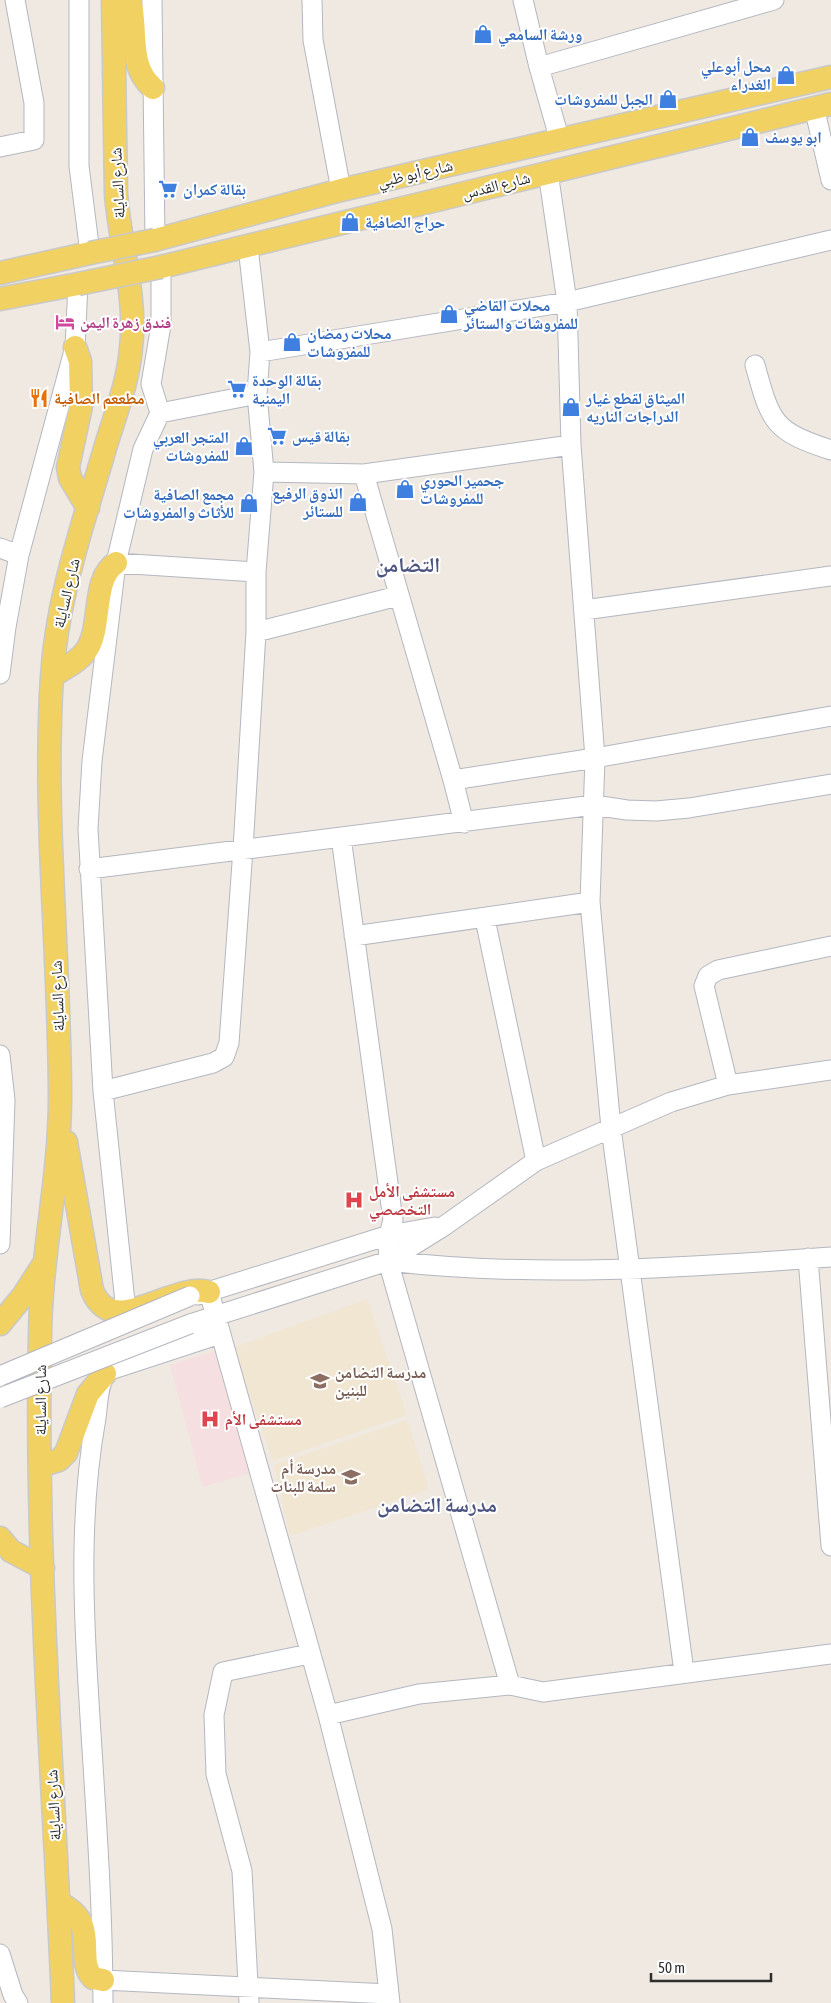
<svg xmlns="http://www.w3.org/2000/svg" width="831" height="2003" font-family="'Asap Condensed','Noto Naskh Arabic',sans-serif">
	<rect width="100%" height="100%" fill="#efe9e1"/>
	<path fill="#f0e6d1" d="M367,1299L407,1415L273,1461L233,1348Z
		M407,1420L429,1489L290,1536L274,1465Z"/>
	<path fill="#f5dfe0" d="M218,1350L250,1473L203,1487L170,1365Z"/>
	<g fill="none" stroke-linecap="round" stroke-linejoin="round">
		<g stroke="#b4b7c1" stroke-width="21">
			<path id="minor" d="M79,0V166L90,253
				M152,0L155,240
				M312,0L313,40L341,190
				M523,0L539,67L560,141
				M539,67L774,0
				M814,107L831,180
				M0,147L34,140V103L15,0
				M548,172L567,302L571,445L595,758L590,902L611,1128L684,1672
				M260,352L567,302L831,240
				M755,365C771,423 773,431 831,450
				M160,413L257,394
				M264,472L364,474
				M0,548L19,555
				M116,563L256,572
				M584,610L831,576
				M256,632L398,596
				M0,674L6,627L19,555L75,347L78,284
				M453,780L595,758L831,716
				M464,823L453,780L364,474L571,445
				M341,837L393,1220L389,1235L388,1261L510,1685L543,1692L831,1654
				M89,869L594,805L627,810L656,811L689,808L831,784
				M485,919L536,1161
				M354,936L590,902
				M0,1055L5,1100L0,1244
				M728,1085L704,986L708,976L718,970L831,946
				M103,1091L213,1063L224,1057L229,1043L243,849L256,632V572L264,472L257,394L260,352L248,247
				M808,1258L831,1546
				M388,1261C534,1278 684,1268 831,1257
				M209,1292L328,1715L382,1929L390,2003
				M198,1295L389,1235L435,1227
				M126,1312L103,1091L88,829L92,761L116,563L143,449L160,413L151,384L161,325V267
				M190,1324L388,1261L444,1226L536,1161L671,1102L728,1085L831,1070
				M328,1715L419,1694L510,1685
				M0,1954L13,1995L18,2003
				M103,1980L389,1994
				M103,2003C103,1902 95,1801 89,1701C83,1606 79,1512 96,1418C98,1404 98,1383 107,1371L220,1334
				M249,2003L242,1871L216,1774L214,1715L223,1672L309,1654"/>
		</g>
		<g stroke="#c9c9c9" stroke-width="25">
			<path id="major" d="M130,0C138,29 127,66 153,88
				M155,240L341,190L831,77
				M161,267L831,104
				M0,273L90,253
				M0,299L78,284
				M75,347L80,361L81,406L68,467L70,478L88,508
				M52,676C63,669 78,662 86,651C103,628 91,579 116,563
				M66,1142L92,1290C113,1342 170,1282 209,1292
				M0,1324L23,1296L43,1265
				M40,1466L59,1460L66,1453L88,1394L105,1374
				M0,1538L11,1551L43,1568
				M59,1903C102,1924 74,1958 93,1978L103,1980
				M63,2003C54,1781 35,1558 40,1335C41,1255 60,1177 60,1098C60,957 43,817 52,676C57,597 84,521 106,445C116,413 128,382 131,348C137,296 120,245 116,194L113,0"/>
		</g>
		<use href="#minor" stroke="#fff" stroke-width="19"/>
		<use href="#major" stroke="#f2d163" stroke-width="22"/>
		<g stroke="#b4b7c1" stroke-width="21" stroke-linecap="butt">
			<path id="minor-bridge" d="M0,1376L190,1296
				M0,1398L190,1324"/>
		</g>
		<g stroke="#c9c9c9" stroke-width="25" stroke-linecap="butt">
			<path id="major-bridge" d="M90,253L155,240
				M78,284L161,267"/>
		</g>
		<use href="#minor-bridge" stroke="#fff" stroke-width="19"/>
		<use href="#major-bridge" stroke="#f2d163" stroke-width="22"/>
	</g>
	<defs>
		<g id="shop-bare" transform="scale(1.5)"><path d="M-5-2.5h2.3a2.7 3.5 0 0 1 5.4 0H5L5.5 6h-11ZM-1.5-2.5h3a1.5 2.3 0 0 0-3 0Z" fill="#3f7fe0" stroke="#fff" stroke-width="2.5" paint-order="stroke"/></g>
		<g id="supermarket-bare" transform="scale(1.5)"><path d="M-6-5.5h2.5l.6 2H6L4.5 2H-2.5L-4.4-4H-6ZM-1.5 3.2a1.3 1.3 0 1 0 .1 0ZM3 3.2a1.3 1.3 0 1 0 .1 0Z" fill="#3f7fe0" stroke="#fff" stroke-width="2.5" paint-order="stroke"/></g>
		<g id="hotel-bare" transform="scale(1.5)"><path d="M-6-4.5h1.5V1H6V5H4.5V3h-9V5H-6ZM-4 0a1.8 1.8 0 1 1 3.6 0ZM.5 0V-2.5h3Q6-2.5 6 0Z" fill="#d1479c" stroke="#fff" stroke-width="2.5" paint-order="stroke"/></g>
		<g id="restaurant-bare" transform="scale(1.5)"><path d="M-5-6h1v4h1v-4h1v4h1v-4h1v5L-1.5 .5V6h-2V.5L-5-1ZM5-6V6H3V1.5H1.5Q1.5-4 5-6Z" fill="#e8710a" stroke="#fff" stroke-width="2.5" paint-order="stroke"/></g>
		<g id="hospital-bare" transform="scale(1.5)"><path d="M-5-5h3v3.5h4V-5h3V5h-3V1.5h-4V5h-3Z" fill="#e0444e" stroke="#fff" stroke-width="2.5" paint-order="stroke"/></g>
		<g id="school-bare" transform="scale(1.5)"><path d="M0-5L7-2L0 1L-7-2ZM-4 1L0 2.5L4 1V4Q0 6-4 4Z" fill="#8d6e63" stroke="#fff" stroke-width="2.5" paint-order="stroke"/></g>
	</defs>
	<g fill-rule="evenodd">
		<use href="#shop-bare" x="483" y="34"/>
		<use href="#shop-bare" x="786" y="75"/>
		<use href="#shop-bare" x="668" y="99"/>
		<use href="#shop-bare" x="750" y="137"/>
		<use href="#supermarket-bare" x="168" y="189"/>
		<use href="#shop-bare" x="350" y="222"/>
		<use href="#shop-bare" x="449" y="314"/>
		<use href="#hotel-bare" x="65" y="322"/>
		<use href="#shop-bare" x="292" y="342"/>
		<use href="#supermarket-bare" x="237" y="389"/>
		<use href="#restaurant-bare" x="39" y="398"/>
		<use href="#shop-bare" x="571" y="407"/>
		<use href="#supermarket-bare" x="277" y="436"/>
		<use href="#shop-bare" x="244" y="446"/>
		<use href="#shop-bare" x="405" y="489"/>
		<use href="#shop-bare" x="358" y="502"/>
		<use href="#shop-bare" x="249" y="503"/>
		<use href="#hospital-bare" x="354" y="1200"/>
		<use href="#school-bare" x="320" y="1381"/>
		<use href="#hospital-bare" x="210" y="1419"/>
		<use href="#school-bare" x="351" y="1477"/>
	</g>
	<g text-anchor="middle" stroke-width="4" stroke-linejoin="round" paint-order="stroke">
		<g font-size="16" font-weight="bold" fill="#366cbe" stroke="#fff" text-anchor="start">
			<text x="498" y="40">ورشة السامعي</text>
			<text x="771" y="72" text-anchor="end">محل أبوعلي<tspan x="771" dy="18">الغدراء</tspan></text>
			<text x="653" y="105" text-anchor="end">الجبل للمفروشات</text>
			<text x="765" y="143">ابو يوسف</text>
			<text x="183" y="195">بقالة كمران</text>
			<text x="365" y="228">حراج الصافية</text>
			<text x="464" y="311">محلات القاضي<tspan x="464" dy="18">للمفروشات والستائر</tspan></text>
			<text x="307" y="339">محلات رمضان<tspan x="307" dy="18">للمفروشات</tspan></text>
			<text x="252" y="386">بقالة الوحدة<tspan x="252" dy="18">اليمنية</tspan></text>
			<text x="586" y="404">الميثاق لقطع غيار<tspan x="586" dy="18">الدراجات الناريه</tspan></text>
			<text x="292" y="442">بقالة قيس</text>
			<text x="229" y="443" text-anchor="end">المتجر العربي<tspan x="229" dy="18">للمفروشات</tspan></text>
			<text x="420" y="486">جحمير الحوري<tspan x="420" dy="18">للمفروشات</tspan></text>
			<text x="343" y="499" text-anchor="end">الذوق الرفيع<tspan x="343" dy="18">للستائر</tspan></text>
			<text x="234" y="500" text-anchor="end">مجمع الصافية<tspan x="234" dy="18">للأثاث والمفروشات</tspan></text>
		</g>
		<g font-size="16" fill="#2e2e2e" stroke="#fff">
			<text transform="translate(415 173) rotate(-13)" y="6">شارع أبو ظبي</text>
			<text transform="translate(117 183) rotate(-93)" y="6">شارع السايلة</text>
			<text transform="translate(496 185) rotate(-14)" y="6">شارع القدس</text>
			<text transform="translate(66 593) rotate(-77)" y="6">شارع السايلة</text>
			<text transform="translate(57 996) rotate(-92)" y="6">شارع السايلة</text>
			<text transform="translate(40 1400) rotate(-90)" y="6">شارع السايلة</text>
			<text transform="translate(53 1805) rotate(-93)" y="6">شارع السايلة</text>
		</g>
		<g font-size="16" font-weight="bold" fill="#b23c85" stroke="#fff" text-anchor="start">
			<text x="80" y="328">فندق زهرة اليمن</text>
		</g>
		<g font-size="16" font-weight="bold" fill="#c56008" stroke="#fff" text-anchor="start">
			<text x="54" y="404">مطععم الصافية</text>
		</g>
		<g font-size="16" font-weight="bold" fill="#be3a42" stroke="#fff" text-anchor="start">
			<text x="369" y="1197">مستشفى الأمل<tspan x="369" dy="18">التخصصي</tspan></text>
			<text x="225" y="1425">مستشفى الأم</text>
		</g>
		<g font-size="16" font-weight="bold" fill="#785e54" stroke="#fff" text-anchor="start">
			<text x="335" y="1378">مدرسة التضامن<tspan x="335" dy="18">للبنين</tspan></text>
			<text x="336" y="1474" text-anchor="end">مدرسة أم<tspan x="336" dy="18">سلمة للبنات</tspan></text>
		</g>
		<g font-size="21" font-weight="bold" fill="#4d5680" stroke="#fff">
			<text x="408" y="572">التضامن</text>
			<text x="437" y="1512">مدرسة التضامن</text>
		</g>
	</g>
	<path d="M651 1973v8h120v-8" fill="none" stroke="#2e2e2e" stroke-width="2.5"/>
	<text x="658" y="1973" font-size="15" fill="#2e2e2e" stroke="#ffffff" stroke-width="4" paint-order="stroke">50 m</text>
</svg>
